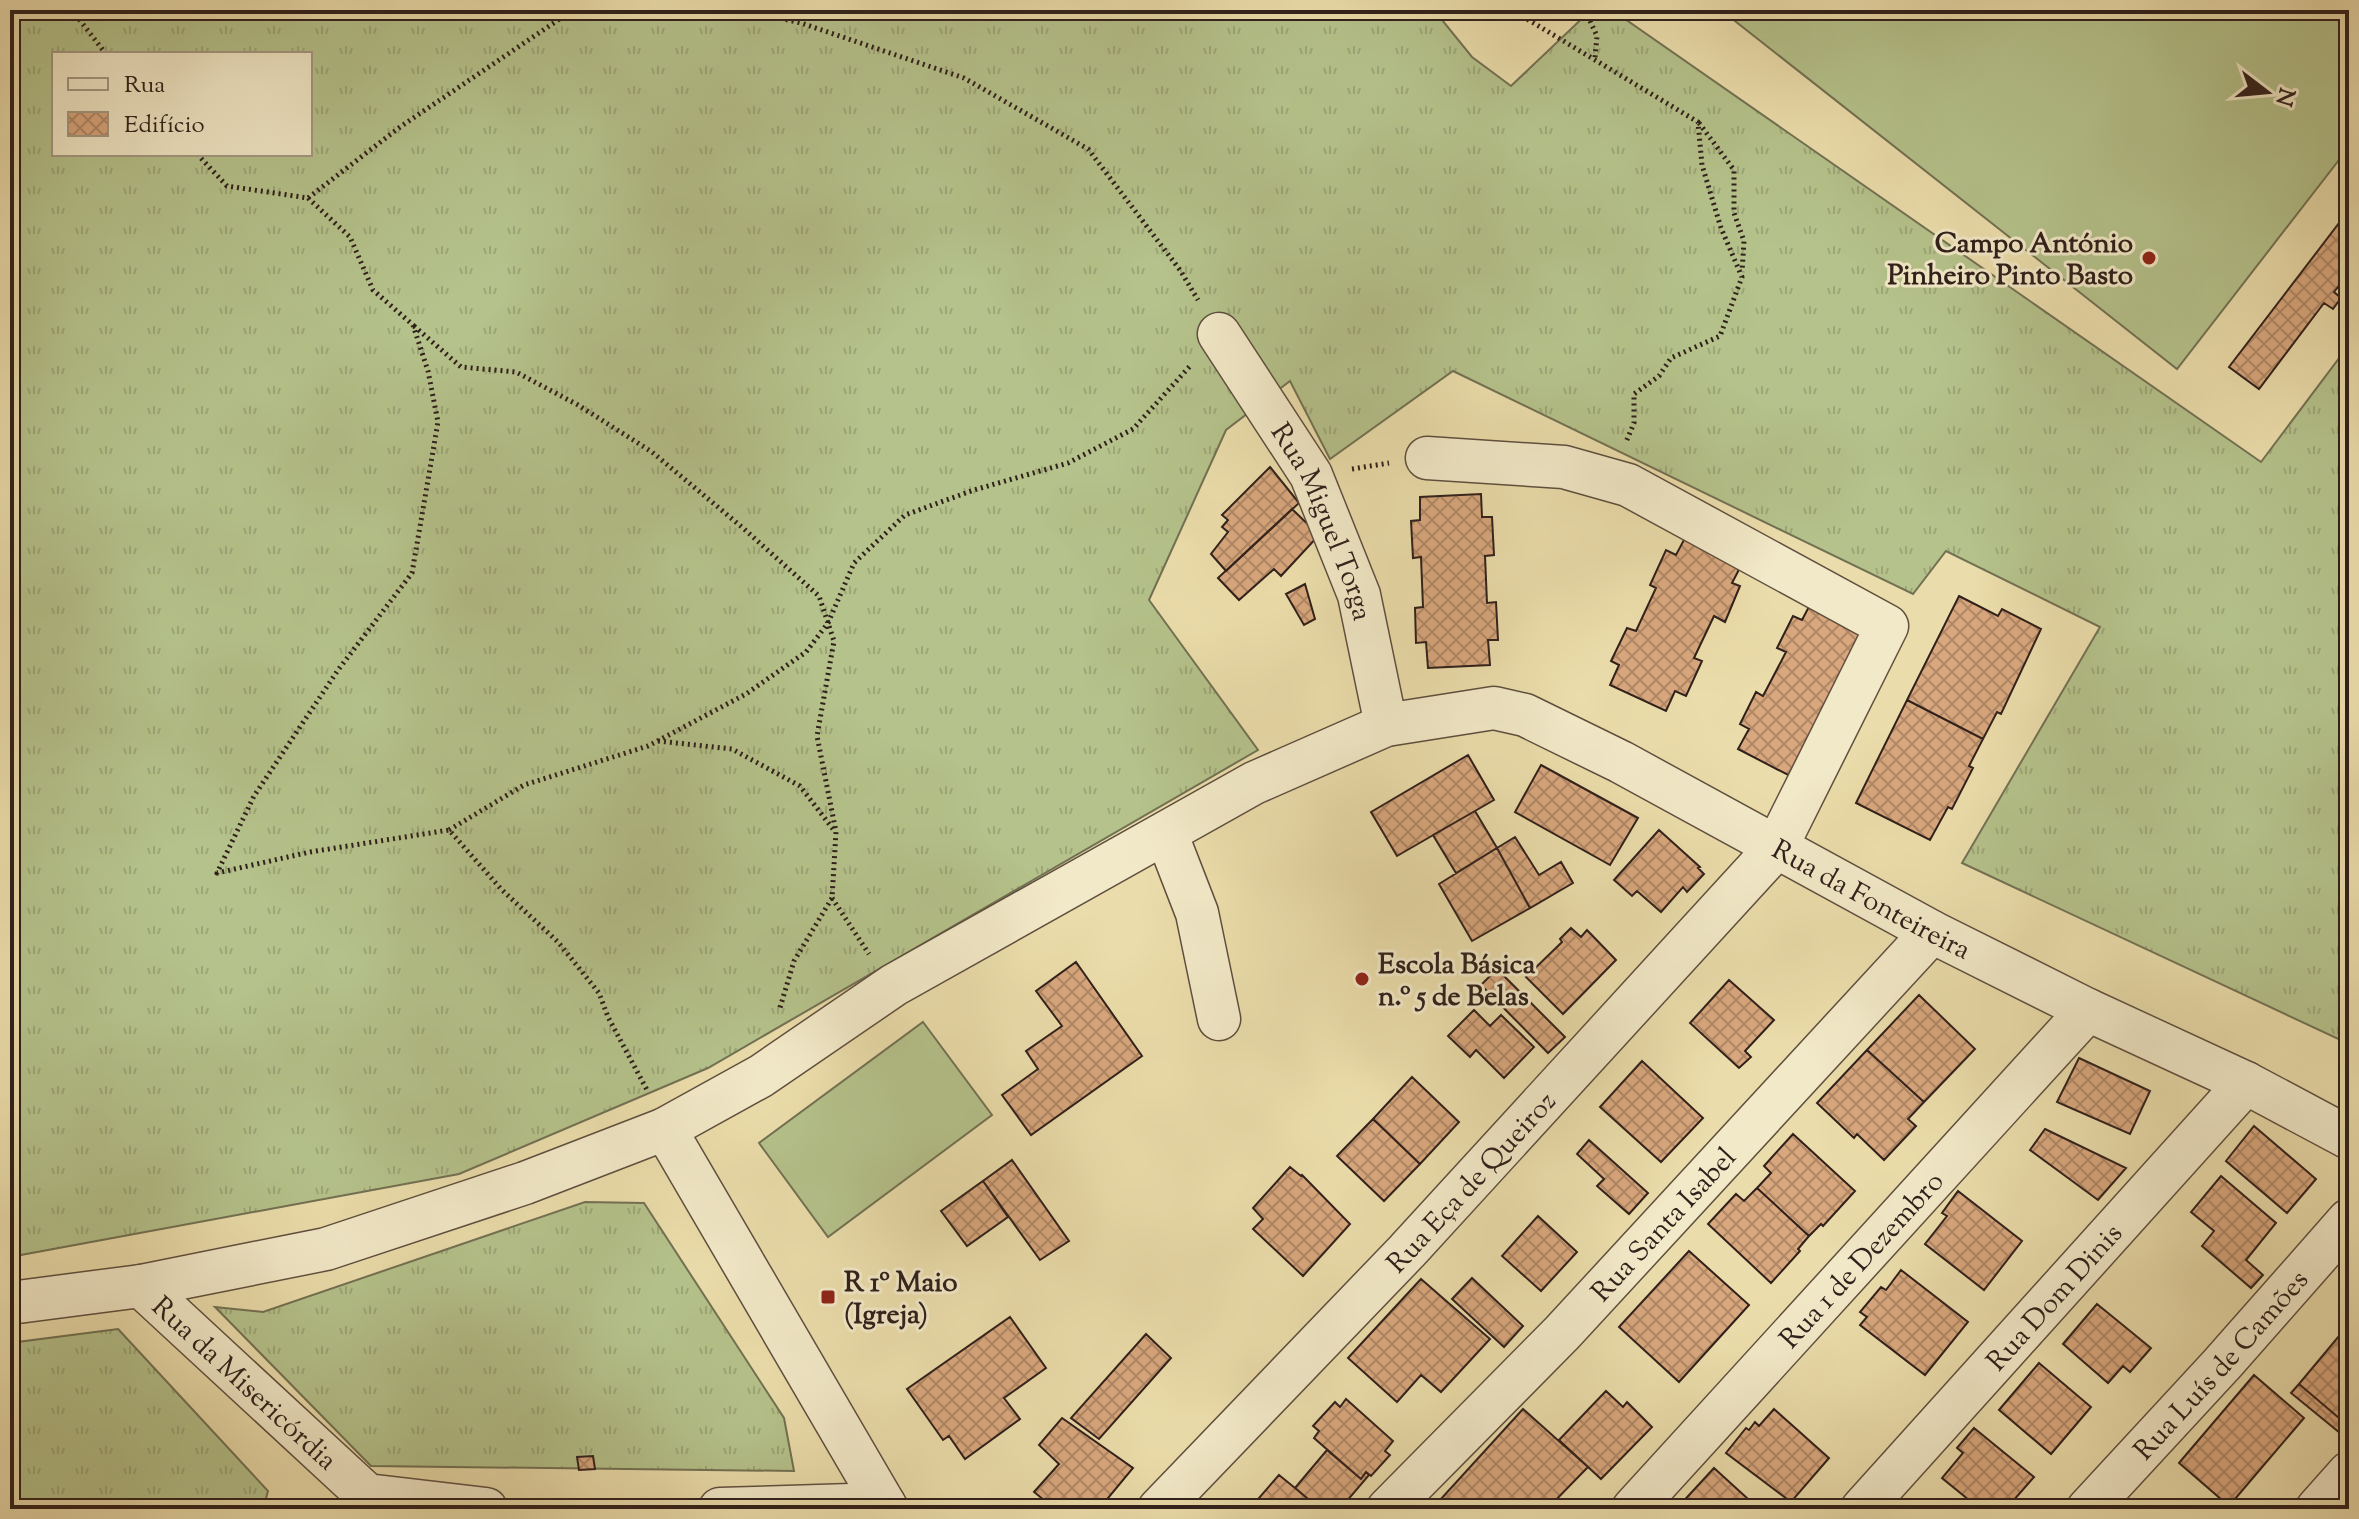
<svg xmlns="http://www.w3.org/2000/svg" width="2359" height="1519" font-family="'Sorts Mill Goudy',serif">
	<defs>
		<pattern id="grass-tufts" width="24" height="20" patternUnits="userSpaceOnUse" patternTransform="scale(2)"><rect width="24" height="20" fill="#b5c28b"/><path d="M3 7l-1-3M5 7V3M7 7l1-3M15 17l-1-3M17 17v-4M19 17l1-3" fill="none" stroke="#9ca677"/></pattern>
		<pattern id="building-cross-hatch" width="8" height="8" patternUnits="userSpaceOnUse" patternTransform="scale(2)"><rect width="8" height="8" fill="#d9a77d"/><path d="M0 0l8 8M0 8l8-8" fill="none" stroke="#b08866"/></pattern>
	</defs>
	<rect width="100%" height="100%" fill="#ebddab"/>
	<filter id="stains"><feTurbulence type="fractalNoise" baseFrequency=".0025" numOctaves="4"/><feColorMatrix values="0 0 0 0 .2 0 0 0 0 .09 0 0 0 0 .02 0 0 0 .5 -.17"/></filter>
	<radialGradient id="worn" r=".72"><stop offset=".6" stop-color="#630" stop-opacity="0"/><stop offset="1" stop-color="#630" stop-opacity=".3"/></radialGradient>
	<path fill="url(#grass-tufts)" stroke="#727153" stroke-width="2" fill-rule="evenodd" d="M10,10H1434L1472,57L1511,86L1591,10H1612L2261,462L2349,345V1044L1962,863L2100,627L1946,551L1913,594L1453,371L1330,459L1290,381L1226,430L1149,600L1258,750L708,1068L459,1174L10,1257ZM54,54H310V154H54Z
		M585,1202L644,1203L784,1418L794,1471L371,1466L215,1307L263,1312Z
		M118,1329L268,1491L263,1509H10V1343Z"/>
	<path fill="#b5c28b" stroke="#727153" stroke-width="2" d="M1721,10H2349V147L2177,369Z
		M923,1022L992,1115L828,1237L759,1143Z"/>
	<path fill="url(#building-cross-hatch)" stroke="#30201b" stroke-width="2" d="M2349,210V273L2334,292L2341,298L2333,309L2324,303L2259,389L2229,367Z
		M1270,467L1299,503L1226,571L1211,554L1228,532L1222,527L1228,520L1222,515Z
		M1481,494L1482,517H1492L1494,555L1485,556L1487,603L1496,602L1498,640H1488L1490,665L1428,668L1426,642L1416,643L1415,608L1423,607L1421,557L1413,558L1411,521L1420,520V497Z
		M1292,509L1319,535L1281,576L1274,569L1239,600L1218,578Z
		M1686,536L1743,562L1732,583L1740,586L1725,622L1714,616L1694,658L1702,661L1686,696L1675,691L1666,711L1610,685L1619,665L1611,661L1627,628L1636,631L1656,588L1650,585L1666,550L1676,555Z
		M1305,584L1315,619L1304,625L1286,594Z
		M1959,596L1998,616L2002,609L2041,629L2001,714L1997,712L1983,739L1907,700Z
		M1813,599L1869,627L1792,777L1738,749L1749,729L1740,724L1756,692L1763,696L1786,652L1777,648L1793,616L1802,620Z
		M1907,700L1983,739L1969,766L1973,768L1952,809L1948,807L1930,840L1856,803Z
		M1468,755L1494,800L1397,856L1371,812Z
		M1541,765L1638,818L1610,865L1515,812Z
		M1475,811L1497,848L1456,873L1433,835Z
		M1659,830L1700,867L1698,868L1704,874L1687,892L1683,887L1661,912L1637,891L1632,896L1614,880Z
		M1515,837L1539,875L1561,862L1573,883L1530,908L1497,848Z
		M1497,848L1530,908L1472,941L1439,884Z
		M1571,928L1581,937L1587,930L1616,960L1563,1014L1526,977L1562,942L1560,939Z
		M1076,962L1142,1056L1031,1135L1002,1095L1038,1069L1026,1051L1062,1026L1036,991Z
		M1497,969L1565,1037L1548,1053L1481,985Z
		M1729,980L1774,1020L1745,1051L1751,1057L1739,1068L1690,1023Z
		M1919,995L1975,1049L1924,1102L1867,1050Z
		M1474,1010L1490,1026L1501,1015L1534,1047L1504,1078L1476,1050L1470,1057L1448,1036Z
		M1867,1050L1924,1102L1908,1119L1916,1126L1884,1160L1857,1134L1854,1138L1817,1103Z
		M2079,1058L2150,1091L2130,1134L2057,1102Z
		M1642,1061L1703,1118L1661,1162L1600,1107Z
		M1412,1077L1459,1122L1420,1164L1373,1119Z
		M1373,1119L1420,1164L1384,1201L1337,1156Z
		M2254,1126L2316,1179L2287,1213L2226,1161Z
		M2045,1129L2126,1168L2098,1200L2030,1150Z
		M1793,1134L1855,1191L1823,1226L1821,1224L1809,1236L1757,1188L1771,1173L1764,1166Z
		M1589,1140L1648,1193L1629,1214L1597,1186L1604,1179L1577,1154Z
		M1012,1160L1069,1241L1040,1260L983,1181Z
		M1290,1167L1301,1176L1302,1175L1350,1224L1303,1276L1253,1229L1263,1219L1253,1208Z
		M2221,1176L2276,1223L2246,1260L2263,1275L2251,1288L2202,1246L2214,1231L2191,1212Z
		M983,1181L1008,1217L967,1246L941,1211Z
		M1757,1188L1809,1236L1798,1249L1800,1251L1771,1283L1708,1224L1736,1194L1744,1201Z
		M1958,1191L2022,1241L1984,1290L1925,1244L1947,1216L1942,1213Z
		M1538,1216L1577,1252L1541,1291L1502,1256Z
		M1689,1251L1749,1305L1679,1382L1619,1327Z
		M1901,1270L1968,1322L1925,1375L1860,1325L1867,1317L1860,1312L1881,1287L1886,1290Z
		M1472,1278L1523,1326L1504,1347L1452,1299Z
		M1421,1279L1490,1339L1441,1392L1421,1375L1397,1402L1348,1358Z
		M2097,1304L2151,1348L2130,1372L2123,1366L2108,1383L2063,1344Z
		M1010,1317L1046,1368L1004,1398L1020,1419L965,1459L949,1436L943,1440L907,1389Z
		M2349,1324V1421L2346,1424L2299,1384Z
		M1146,1334L1171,1358L1099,1439L1071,1418Z
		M2039,1363L2091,1407L2051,1454L1999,1410Z
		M2254,1375L2304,1418L2229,1506L2179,1463Z
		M2299,1384L2346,1424L2340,1433L2291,1393Z
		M1606,1391L1623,1407L1627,1402L1652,1427L1601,1479L1559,1440Z
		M1346,1399L1393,1441L1385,1451L1390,1455L1371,1476L1366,1472L1361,1479L1314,1438L1319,1431L1313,1426L1335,1402L1340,1407Z
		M1523,1409L1588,1467L1547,1509H1449L1440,1500Z
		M1774,1409L1829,1458L1791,1502L1726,1453L1746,1428L1749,1430L1755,1422L1759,1426Z
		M1062,1418L1133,1468L1099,1509H1055L1034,1492L1059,1464L1039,1445Z
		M1974,1428L2034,1477L2006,1509H1980L1942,1478L1963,1453L1957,1448Z
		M1327,1450L1361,1479L1366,1472L1369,1475L1340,1509H1320L1295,1488Z
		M593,1456L595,1469L579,1470L577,1457Z
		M1714,1468L1759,1509H1680L1678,1507Z
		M1279,1475L1295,1488L1320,1509H1256L1252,1506Z"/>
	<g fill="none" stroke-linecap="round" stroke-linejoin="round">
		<g stroke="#5f4f3f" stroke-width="45">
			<g id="minor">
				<path id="s1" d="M1219,334L1311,475L1359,595L1386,725"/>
				<path d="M1166,833L1197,913L1219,1019"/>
				<path d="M665,1129L887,1509"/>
				<path id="s2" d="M141,1286L367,1495L486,1509"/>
				<path id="s3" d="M10,1303L141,1286L326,1249L525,1183L665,1129L761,1076L894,985L1254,783L1386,725L1494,708L1525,715L1621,762L1932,932L2088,1010L2246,1083L2349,1138"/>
				<path d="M720,1509L884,1504"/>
				<path id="s4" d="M1159,1509L1407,1251L1776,848L1887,626L1628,485L1564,467L1427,458"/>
				<path id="s5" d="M1388,1509L1562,1333L1932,932"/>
				<path id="s6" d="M1633,1509L2088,1010"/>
				<path id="s7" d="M1862,1509L2246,1083"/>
				<path id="s8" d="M2088,1509L2222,1364L2349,1220"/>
				<path d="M2317,1509L2349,1473"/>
			</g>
		</g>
		<path stroke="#30201b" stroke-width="5" stroke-dasharray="2 4" stroke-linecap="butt" d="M72,10L106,54
			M745,10L801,23L964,78L1088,149L1180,270L1198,300
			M1512,10L1698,122L1702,165L1721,228L1742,277L1720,336L1671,358L1659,376L1634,394V423L1626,442
			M1585,10L1597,36L1595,58
			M1699,123L1734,170V213L1744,241L1742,272
			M197,154L227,186L308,198L400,127L564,16L591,10
			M308,198L350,237L373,290L413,325L428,371L438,422L412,573L338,670L254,796L217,873L310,852L449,830L501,889L558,942L599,993L608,1017L647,1090
			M414,326L461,367L516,372L578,405L652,452L743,528L819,596L834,641L817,736L836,832L832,898L794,961L779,1011
			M1352,469L1389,463
			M658,741L732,749L800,786L833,829
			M449,830L524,785L648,746L746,694L806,652L828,623L854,563L905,515L974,490L1068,463L1133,429L1191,365
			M832,898L869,954"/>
		<use href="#minor" stroke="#f2e9c8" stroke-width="42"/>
	</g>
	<g fill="#8f2418" stroke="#f2e9c8" stroke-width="3">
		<circle cx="2149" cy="258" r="8"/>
		<circle cx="1362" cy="979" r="8"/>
		<rect x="820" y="1289" width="16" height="16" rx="4"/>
	</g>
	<g text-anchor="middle" stroke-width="6" stroke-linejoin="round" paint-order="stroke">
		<g font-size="28" font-weight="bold" fill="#30201b" stroke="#f2e9c8" text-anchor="start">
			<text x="2133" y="252" text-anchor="end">Campo António<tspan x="2133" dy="32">Pinheiro Pinto Basto</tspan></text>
			<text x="1378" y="973">Escola Básica<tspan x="1378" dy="32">n.º 5 de Belas</tspan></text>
			<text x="844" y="1291">R 1º Maio<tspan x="844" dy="32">(Igreja)</tspan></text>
		</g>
		<g font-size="28" fill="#30201b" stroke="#f2e9c8">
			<text dy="10" stroke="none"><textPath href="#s1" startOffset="216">Rua Miguel Torga</textPath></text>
			<text dy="10" stroke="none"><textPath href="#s3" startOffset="2042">Rua da Fonteireira</textPath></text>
			<text dy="10" stroke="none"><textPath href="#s4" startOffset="452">Rua Eça de Queiroz</textPath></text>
			<text dy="10" stroke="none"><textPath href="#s5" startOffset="396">Rua Santa Isabel</textPath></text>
			<text dy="10" stroke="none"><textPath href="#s6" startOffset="338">Rua 1 de Dezembro</textPath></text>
			<text dy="10" stroke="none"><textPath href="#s7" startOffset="286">Rua Dom Dinis</textPath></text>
			<text dy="10" stroke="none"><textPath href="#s8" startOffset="196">Rua Luís de Camões</textPath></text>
			<text dy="10" stroke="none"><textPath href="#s2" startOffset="142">Rua da Misericórdia</textPath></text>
		</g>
	</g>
	<rect width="2359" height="1519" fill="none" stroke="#ebddab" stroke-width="40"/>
	<rect x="12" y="12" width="2335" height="1495" fill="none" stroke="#30201b" stroke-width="4"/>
	<rect x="20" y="20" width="2319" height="1479" fill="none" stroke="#30201b" stroke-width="2"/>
	<rect x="52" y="52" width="260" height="104" fill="#f2e9c8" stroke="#a49983" stroke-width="2"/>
	<rect x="68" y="78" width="40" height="12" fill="#f2e9c8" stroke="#a49983" stroke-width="2"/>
	<text x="124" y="92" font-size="24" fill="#30201b">Rua</text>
	<rect x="68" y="112" width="40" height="24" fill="url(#building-cross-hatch)" stroke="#a49983" stroke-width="2"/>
	<text x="124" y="132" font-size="24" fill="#30201b">Edifício</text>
	<g transform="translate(2267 92) rotate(106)" stroke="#f2e9c8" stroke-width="6" paint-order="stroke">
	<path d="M0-6L14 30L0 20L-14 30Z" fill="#30201b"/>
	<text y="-12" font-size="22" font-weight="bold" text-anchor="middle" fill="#30201b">N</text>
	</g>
	<rect width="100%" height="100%" filter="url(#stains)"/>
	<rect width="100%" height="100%" fill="url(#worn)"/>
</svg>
